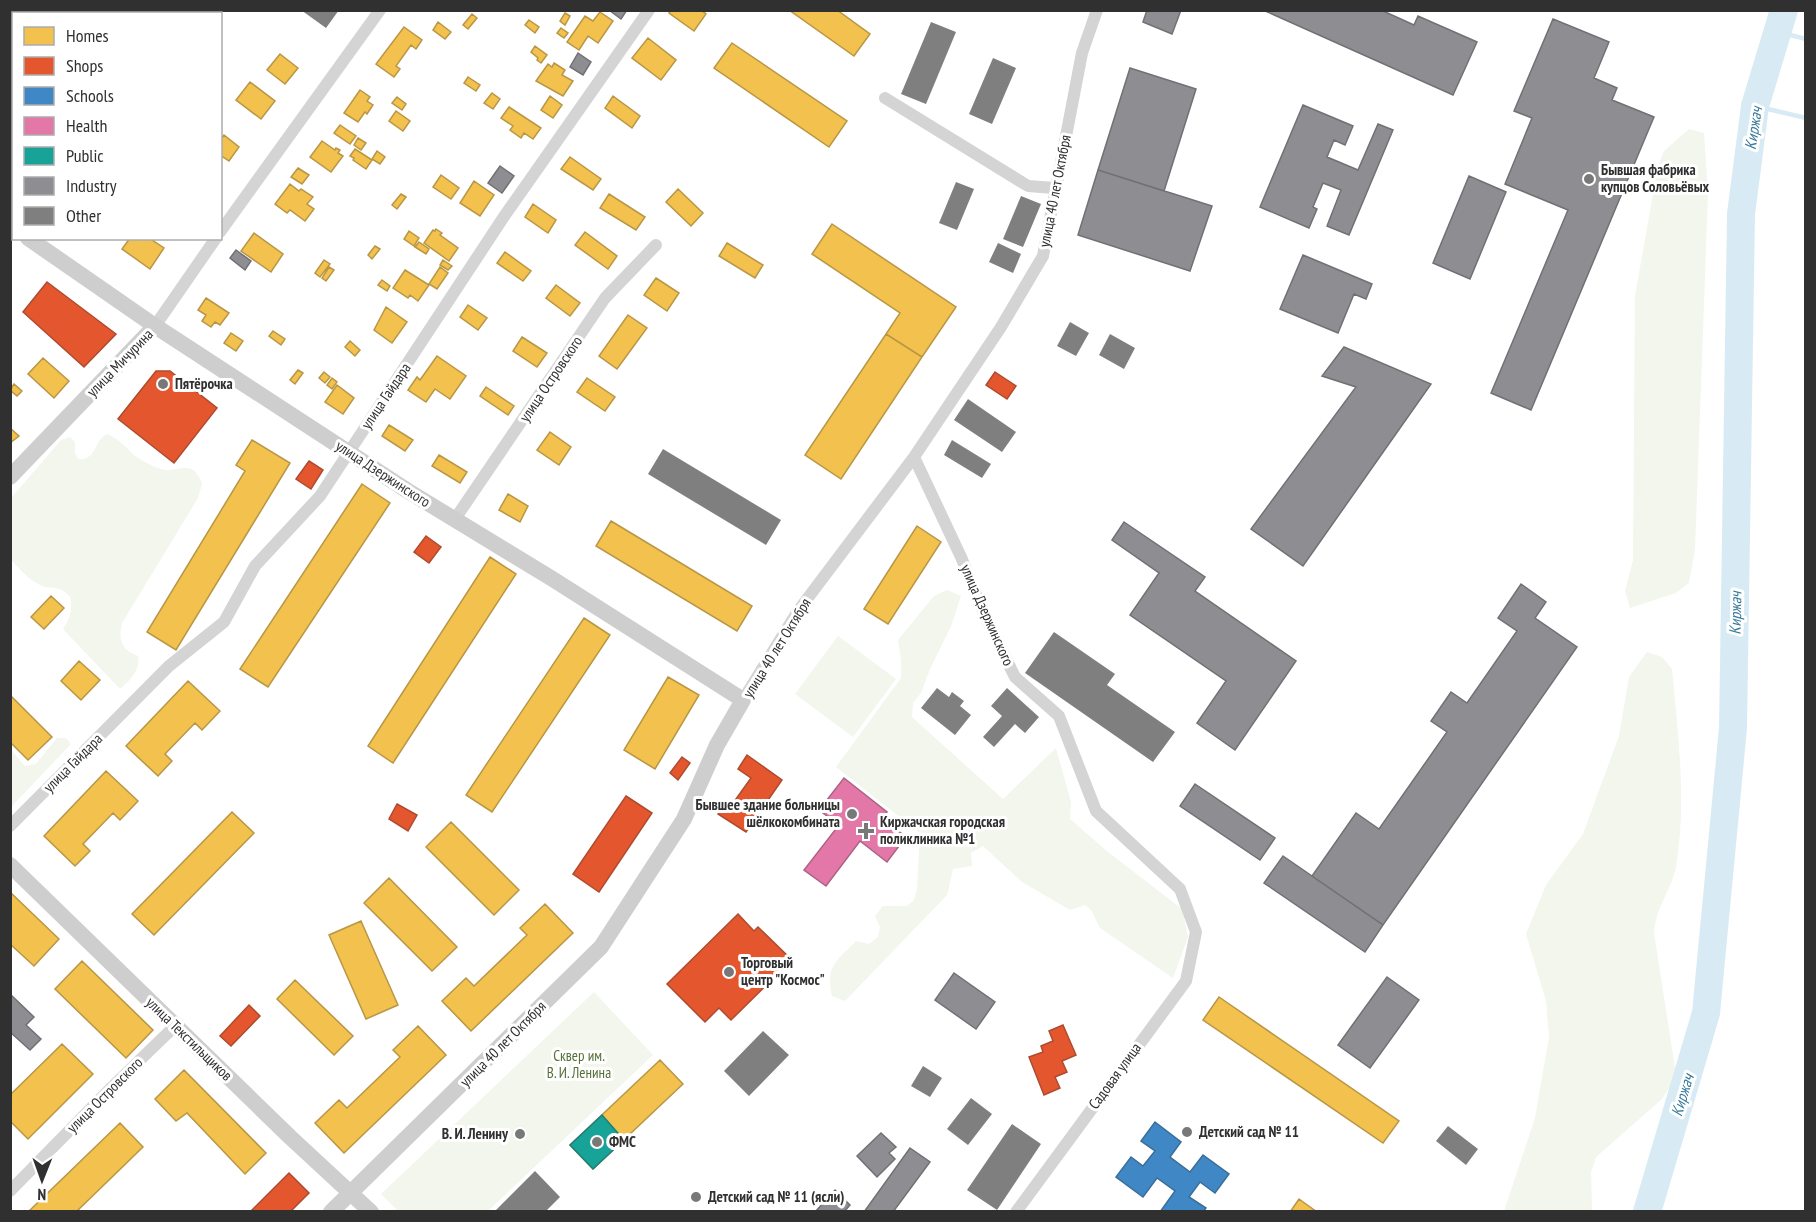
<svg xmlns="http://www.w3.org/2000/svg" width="1816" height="1222" font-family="'PT Sans Narrow',sans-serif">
	<rect width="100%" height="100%" fill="#fff"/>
	<path fill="#f2f6ec" d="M1689,129L1704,133L1708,194L1695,549L1689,583L1676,593L1630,608L1625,591L1633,560L1635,296L1658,166L1664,151Z
		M107,434C118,438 124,446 133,454C140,460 150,465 158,468C177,476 192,455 202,484L198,498L122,623C118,639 121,650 138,656C141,670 130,680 120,689L63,629C70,619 73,608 70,597C58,583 52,591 40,585C29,580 19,568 11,560V498L61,440L70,437L75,442V453L78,459C97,461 94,440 107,434Z
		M947,590L961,596L951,626L930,669L921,693L913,703L912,717L1003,799L1056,748L1071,802L1070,819L1108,852L1182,909L1188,937L1173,978L1100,928L1091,910L1085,905L1070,910L1022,882L983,846L971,853L972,866L953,869L947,895L845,1001L832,996C825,966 837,961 856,941L869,944L878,937L880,927L875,916L883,906H907L914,900L917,889L920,833L836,767L901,678V660L898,640L934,596Z
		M838,636L896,679L853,737L795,694Z
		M1647,652L1662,657L1672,669C1678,735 1687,802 1676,867C1671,891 1656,906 1654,933L1675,1068L1671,1085L1662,1099L1596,1157L1591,1172L1592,1211H1504L1535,1118L1549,1037L1546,1001L1526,934L1546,885L1583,834L1619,736L1629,677Z
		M57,738H65L70,742V745L11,807V750L25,766L36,764Z
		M594,992L653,1055L488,1211H398L381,1194Z"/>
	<path fill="#f2c14e" stroke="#b89645" stroke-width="1.5" d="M10,10H33L36,14H14V22L10,19Z
		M671,10H701L706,14L694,31L669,13Z
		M789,10H837L870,34L854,56Z
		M600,12L613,21L598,43L588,36L579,50L567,42L585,16L593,21Z
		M565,13L570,16L565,25L560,21Z
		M472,14L477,18L468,29L463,25Z
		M529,20L539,27L535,33L525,25Z
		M438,22L451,32L445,39L433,30Z
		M404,27L422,40L416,49L411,45L396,66L400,69L394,77L376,64Z
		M561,28L568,33L564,38L557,33Z
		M648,38L676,60L661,80L632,58Z
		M732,43L847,121L829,147L714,68Z
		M535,46L547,55L541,63L537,60L538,58L531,52Z
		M280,54L298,68L285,84L267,70Z
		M554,63L565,70L562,75L573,81L563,96L536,81L548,64L552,67Z
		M468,77L480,85L476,91L464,83Z
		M250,82L275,101L261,119L236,100Z
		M360,90L370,97L367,101L373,105L367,114L365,112L358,122L344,113Z
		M492,93L500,99L493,109L484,103Z
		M550,96L562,105L553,118L541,110Z
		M613,96L640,116L632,128L605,108Z
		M397,97L406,104L402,110L392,103Z
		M509,107L541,128L533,139L524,133L521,138L510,130L513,126L501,118Z
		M396,111L410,121L403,131L389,121Z
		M340,125L356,136L350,144L334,133Z
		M224,135L239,147L229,161L220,155V140Z
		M358,138L366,143L361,150L354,145Z
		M322,141L335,150L336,148L340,150L338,153L343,156L331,172L310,157Z
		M355,149L372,160L366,169L353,160L354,158L350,156Z
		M377,151L385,157L380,164L372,159Z
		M570,157L601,179L593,190L561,169Z
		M298,168L309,175L302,184L291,177Z
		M441,175L459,188L451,199L433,187Z
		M474,181L494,195L480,216L460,203Z
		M290,184L299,191L301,189L313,197L307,204L314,209L305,221L290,210L287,213L275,204Z
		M678,189L703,213L691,226L666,202Z
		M401,194L406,197L397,209L392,205Z
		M609,194L645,217L636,230L600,208Z
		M533,204L556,220L548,233L525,217Z
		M832,224L956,307L922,357L886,334L900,313L812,254Z
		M436,229L442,233L440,235L458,248L449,261L424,243L433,230L435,231Z
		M409,231L419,238L414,246L404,239Z
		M585,232L617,256L608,269L575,245Z
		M254,233L283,254L271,272L241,251Z
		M130,238H149L164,248L150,269L122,249Z
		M419,242L429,249L426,254L415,247Z
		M727,243L763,265L755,278L719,256Z
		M375,246L380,249L372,259L368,255Z
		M505,252L531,271L523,281L497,263Z
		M324,260L330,264L320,277L315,273Z
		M443,260L452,266L448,270L440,265Z
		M329,267L334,270L326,281L322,278Z
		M440,267L448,273L437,289L429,284Z
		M405,270L429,285L418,301L410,295L408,298L393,288Z
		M656,278L679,293L667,311L644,295Z
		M382,280L390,286L387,291L378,285Z
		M556,285L580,303L570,316L546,298Z
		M206,298L229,313L220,325L215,322L211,327L202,321L206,315L198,310Z
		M468,305L487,318L478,330L460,317Z
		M386,307L407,322L392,343L374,330Z
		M628,315L647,328L617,369L599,356Z
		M273,331L285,339L281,345L269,336Z
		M231,333L243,341L236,351L224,343Z
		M886,334L922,357L841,479L805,455Z
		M522,337L547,353L537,367L513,351Z
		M350,341L360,350L355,356L345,347Z
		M437,356L466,376L450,399L435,389L426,402L408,390L417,377L420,380Z
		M43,358L69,381L54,398L28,374Z
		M298,370L303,373L295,384L290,380Z
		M324,372L330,377L325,383L319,378Z
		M332,378L337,382L332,389L327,385Z
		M587,378L615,397L605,411L577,392Z
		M14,384L22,391L17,396L10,390Z
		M337,385L354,398L343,414L325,402Z
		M486,387L514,406L508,415L480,396Z
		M389,425L413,440L405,451L382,436Z
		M10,428L19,436L10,443Z
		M550,432L571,447L559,465L537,450Z
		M252,440L290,463L176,650L147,632L245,471L236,465Z
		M439,455L467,472L460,483L432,466Z
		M362,484L390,503L268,687L240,669Z
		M508,494L528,506L520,522L499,510Z
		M611,521L752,606L737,631L596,546Z
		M917,526L941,542L888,624L864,609Z
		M490,557L516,574L393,763L368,746Z
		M51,596L64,608L44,629L31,617Z
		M584,618L610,635L492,812L466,795Z
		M79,661L100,680L81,700L61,681Z
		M668,677L699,695L655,769L624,750Z
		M188,681L220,711L202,730L195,723L165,754L172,761L158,776L126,746Z
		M10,695L52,737L28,760L10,742Z
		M106,771L138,801L120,820L113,813L83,844L90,851L75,866L44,836Z
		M232,812L254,833L154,935L132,914Z
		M451,822L519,890L494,915L426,847Z
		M389,878L457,947L432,971L364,903Z
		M10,892L59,939L34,966L10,944Z
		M545,904L573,933L471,1031L442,1001L466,978L474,986L527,935L520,928Z
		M361,921L398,1005L366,1019L329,935Z
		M82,961L153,1030L126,1058L55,989Z
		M295,980L353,1036L334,1055L277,999Z
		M1219,997L1399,1121L1383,1143L1203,1020Z
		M418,1026L446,1055L344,1153L315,1123L339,1100L347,1108L400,1057L393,1050Z
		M62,1044L93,1074L28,1139L10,1121V1095Z
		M660,1060L683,1084L593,1169L570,1145Z
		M184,1070L266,1153L245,1174L187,1113L176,1121L155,1099Z
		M120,1123L143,1147L76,1212H28Z
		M1299,1199L1317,1212H1290Z"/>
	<path fill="#e4572e" stroke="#ae4b2f" stroke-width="1.5" d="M47,282L116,334L84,367L23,312Z
		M156,371H170L217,408L174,463L118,419Z
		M995,372L1016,386L1007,399L986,385Z
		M309,461L323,470L311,489L296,479Z
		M426,536L441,547L429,563L414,552Z
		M747,755L782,780L746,832L718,814L726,803L731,806L751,778L738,769Z
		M682,757L690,763L678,780L670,773Z
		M626,796L652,813L599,892L573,874Z
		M397,804L417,815L408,831L389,819Z
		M738,914L754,931L758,927L792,960L731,1020L719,1008L705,1022L667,984Z
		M249,1005L260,1016L231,1046L220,1036Z
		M1063,1025L1076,1055L1062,1061L1067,1072L1055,1077L1060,1088L1044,1095L1029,1057L1043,1052L1041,1046L1053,1041L1049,1031Z
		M289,1173L309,1193L290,1212H250Z"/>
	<path fill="#3f88c5" stroke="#3a6e98" stroke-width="1.5" d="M1155,1122L1181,1142L1170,1157L1190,1172L1203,1155L1229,1174L1215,1193L1200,1182L1189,1197L1206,1208L1203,1212H1160L1175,1191L1157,1178L1143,1197L1116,1177L1131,1157L1143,1166L1155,1151L1141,1141Z"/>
	<path fill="#e377a8" stroke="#ad6284" stroke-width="1.5" d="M844,778L887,812L882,819L906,837L887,862L860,841L826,886L804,870L839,825L819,810Z"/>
	<path fill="#17a398" stroke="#1e8079" stroke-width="1.5" d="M602,1115L624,1140L593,1169L570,1145Z"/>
	<path fill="#8d8d92" stroke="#717175" stroke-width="1.5" d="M609,10H627L621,19Z
		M1147,10H1181L1172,34L1143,22Z
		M1263,10H1381L1414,25L1418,16L1477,42L1453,95Z
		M1553,19L1609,42L1594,78L1617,88L1612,100L1654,117L1531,410L1491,393L1568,210L1505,184L1532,118L1514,111Z
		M578,53L591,62L583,75L570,67Z
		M1130,68L1196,89L1164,191L1098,170Z
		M1303,105L1353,126L1345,145L1334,140L1327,157L1358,170L1378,124L1393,130L1349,235L1327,226L1341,190L1323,183L1313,207L1317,209L1309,228L1260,207Z
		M500,166L514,176L502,193L488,183Z
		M1098,170L1212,206L1190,271L1078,235Z
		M1469,176L1506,192L1470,279L1433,263Z
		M236,250L251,261L245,270L230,258Z
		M1303,255L1372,284L1366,299L1354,294L1338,333L1280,309Z
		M1344,347L1431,384L1303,566L1251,529L1356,387L1322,376Z
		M1124,522L1205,577L1195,591L1296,661L1235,750L1197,723L1226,681L1130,615L1159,573L1112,540Z
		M1521,584L1546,602L1535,618L1577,647L1383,925L1312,876L1356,813L1379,829L1447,732L1431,721L1451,692L1467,703L1517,631L1498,618Z
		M1195,784L1275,838L1260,860L1180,806Z
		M1283,856L1383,925L1365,952L1264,883Z
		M954,973L995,1002L976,1029L935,1000Z
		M1387,977L1419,1000L1370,1068L1338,1045Z
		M10,994L34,1017L26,1025L41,1039L30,1050L10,1032Z
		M881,1133L896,1147L889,1153L895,1159L877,1177L857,1156Z
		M910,1148L930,1162L893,1212H864Z
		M835,1190L850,1205L844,1212H815Z"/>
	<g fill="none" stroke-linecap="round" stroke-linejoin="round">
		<path stroke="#d8ebf4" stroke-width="4.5" d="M1778,32L1806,39
			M1755,106L1806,118"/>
		<path stroke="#d8ebf4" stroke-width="28" d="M1647,1212L1706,1013L1733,728L1741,214L1755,106L1784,10"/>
	</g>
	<path fill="#7f7f7f" d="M301,10H339L326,28Z
		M931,22L956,32L926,104L901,94Z
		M993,58L1016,68L992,124L969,114Z
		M956,182L974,189L957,230L939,223Z
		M1021,196L1041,204L1023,247L1003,239Z
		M998,243L1021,254L1013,273L989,262Z
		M1070,322L1089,333L1076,356L1057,346Z
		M1110,334L1135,348L1124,369L1099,355Z
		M968,399L1016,432L1002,452L954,420Z
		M952,440L991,464L982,478L944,455Z
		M663,449L781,520L766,545L648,474Z
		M1054,632L1115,674L1107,685L1175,732L1153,762L1025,673Z
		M937,688L949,697L952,692L964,701L960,706L971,715L955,735L921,708Z
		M1007,688L1039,717L1025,733L1015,724L994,747L983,737L1002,716L991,706Z
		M763,1031L789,1055L749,1096L724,1071Z
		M923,1066L942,1078L930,1097L911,1086Z
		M971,1098L992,1114L968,1145L947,1129Z
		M1012,1124L1041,1144L997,1210L967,1190Z
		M1448,1126L1478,1149L1466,1165L1436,1141Z
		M535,1171L560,1197L545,1212H494Z"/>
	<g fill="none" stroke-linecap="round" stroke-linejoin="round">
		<path stroke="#d4d4d4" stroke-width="12" d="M103,14L106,10
			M885,98L1028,186L1054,188
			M10,115L14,112
			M220,232L380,10
			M155,326L216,238
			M914,457L961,557L987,620L1015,677L1059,716L1096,811L1180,889L1196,932L1186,981L1016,1212
			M455,519L605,298L656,245
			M743,700L798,611L914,457L1001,327L1043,256L1082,53L1097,10
			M10,826L169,666L224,622L255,566L320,496L503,218L649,10
			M10,1191L111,1088L175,1026"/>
		<path stroke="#cecece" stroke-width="16" d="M10,226L14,228
			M28,238L155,326L408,491L551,578L743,700L717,745L684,819L601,947L331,1212
			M10,477L155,326
			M10,865L290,1137L371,1212"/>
	</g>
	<g fill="#787878" stroke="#fff" stroke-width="2">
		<circle cx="1589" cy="179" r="6"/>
		<circle cx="163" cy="384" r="6"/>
		<circle cx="852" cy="814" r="6"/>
		<path d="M863 822h6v6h6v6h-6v6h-6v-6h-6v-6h6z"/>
		<circle cx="729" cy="972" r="6"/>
		<circle cx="1187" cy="1132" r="6"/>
		<circle cx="520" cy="1134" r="6"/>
		<circle cx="597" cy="1142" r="6"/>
		<circle cx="696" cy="1197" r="6"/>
	</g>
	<g text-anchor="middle" stroke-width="6" stroke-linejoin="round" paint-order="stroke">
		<g font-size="15" font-weight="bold" fill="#303030" stroke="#fff" text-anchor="start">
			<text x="1601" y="175">Бывшая фабрика<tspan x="1601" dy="17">купцов Соловьёвых</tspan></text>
			<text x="175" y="389">Пятёрочка</text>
			<text x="840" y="810" text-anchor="end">Бывшее здание больницы<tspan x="840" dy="17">шёлкокомбината</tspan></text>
			<text x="880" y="827">Киржачская городская<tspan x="880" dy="17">поликлиника №1</tspan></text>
			<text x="741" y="968">Торговый<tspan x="741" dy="17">центр "Космос"</tspan></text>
			<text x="1199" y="1137">Детский сад № 11</text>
			<text x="508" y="1139" text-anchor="end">В. И. Ленину</text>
			<text x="609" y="1147">ФМС</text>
			<text x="708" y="1202">Детский сад № 11 (ясли)</text>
		</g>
		<g font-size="15" fill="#303030" stroke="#fff">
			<text transform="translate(1055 191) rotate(-79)" y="5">улица 40 лет Октября</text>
			<text transform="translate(120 363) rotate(-46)" y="5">улица Мичурина</text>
			<text transform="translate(551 379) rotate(-56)" y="5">улица Островского</text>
			<text transform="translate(386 396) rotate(-56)" y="5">улица Гайдара</text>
			<text transform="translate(383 474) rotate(33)" y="5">улица Дзержинского</text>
			<text transform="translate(987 615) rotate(66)" y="5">улица Дзержинского</text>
			<text transform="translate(777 648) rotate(-58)" y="5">улица 40 лет Октября</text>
			<text transform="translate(73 763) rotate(-45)" y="5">улица Гайдара</text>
			<text transform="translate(189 1039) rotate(44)" y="5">улица Текстильщиков</text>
			<text transform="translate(503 1044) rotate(-45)" y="5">улица 40 лет Октября</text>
			<text transform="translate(1115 1076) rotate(-54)" y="5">Садовая улица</text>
			<text transform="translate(105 1095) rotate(-45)" y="5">улица Островского</text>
		</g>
		<g font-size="15" fill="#567039" stroke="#fff">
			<text x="579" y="1061">Сквер им.<tspan x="579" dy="17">В. И. Ленина</tspan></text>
		</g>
		<g font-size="16" font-style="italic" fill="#367999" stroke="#fff">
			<text transform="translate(1753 128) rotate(-81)" y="6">Киржач</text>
			<text transform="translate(1735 613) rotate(-89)" y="6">Киржач</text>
			<text transform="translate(1682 1095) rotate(-73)" y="6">Киржач</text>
		</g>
	</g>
	<rect width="1816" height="1222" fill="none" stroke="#303030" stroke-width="24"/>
	<rect x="12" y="12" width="210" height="228" fill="#ffffff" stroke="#acacac" stroke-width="1.5"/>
	<rect x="24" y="27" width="30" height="18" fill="#f2c14e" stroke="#acacac" stroke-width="1.5"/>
	<text x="66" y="42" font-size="18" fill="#303030">Homes</text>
	<rect x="24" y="57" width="30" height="18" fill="#e4572e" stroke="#acacac" stroke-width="1.5"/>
	<text x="66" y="72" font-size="18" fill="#303030">Shops</text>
	<rect x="24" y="87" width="30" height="18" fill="#3f88c5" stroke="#acacac" stroke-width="1.5"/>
	<text x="66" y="102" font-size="18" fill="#303030">Schools</text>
	<rect x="24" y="117" width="30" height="18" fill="#e377a8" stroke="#acacac" stroke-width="1.5"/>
	<text x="66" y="132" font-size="18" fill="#303030">Health</text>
	<rect x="24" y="147" width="30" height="18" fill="#17a398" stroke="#acacac" stroke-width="1.5"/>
	<text x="66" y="162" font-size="18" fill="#303030">Public</text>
	<rect x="24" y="177" width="30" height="18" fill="#8d8d92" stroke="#acacac" stroke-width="1.5"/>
	<text x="66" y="192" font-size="18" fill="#303030">Industry</text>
	<rect x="24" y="207" width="30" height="18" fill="#7f7f7f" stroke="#acacac" stroke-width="1.5"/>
	<text x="66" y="222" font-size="18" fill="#303030">Other</text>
	<g transform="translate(42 1180) rotate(181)" stroke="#ffffff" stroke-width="4.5" paint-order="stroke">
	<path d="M0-4.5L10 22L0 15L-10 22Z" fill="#303030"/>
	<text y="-9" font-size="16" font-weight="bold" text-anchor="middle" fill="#303030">N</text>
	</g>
</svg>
